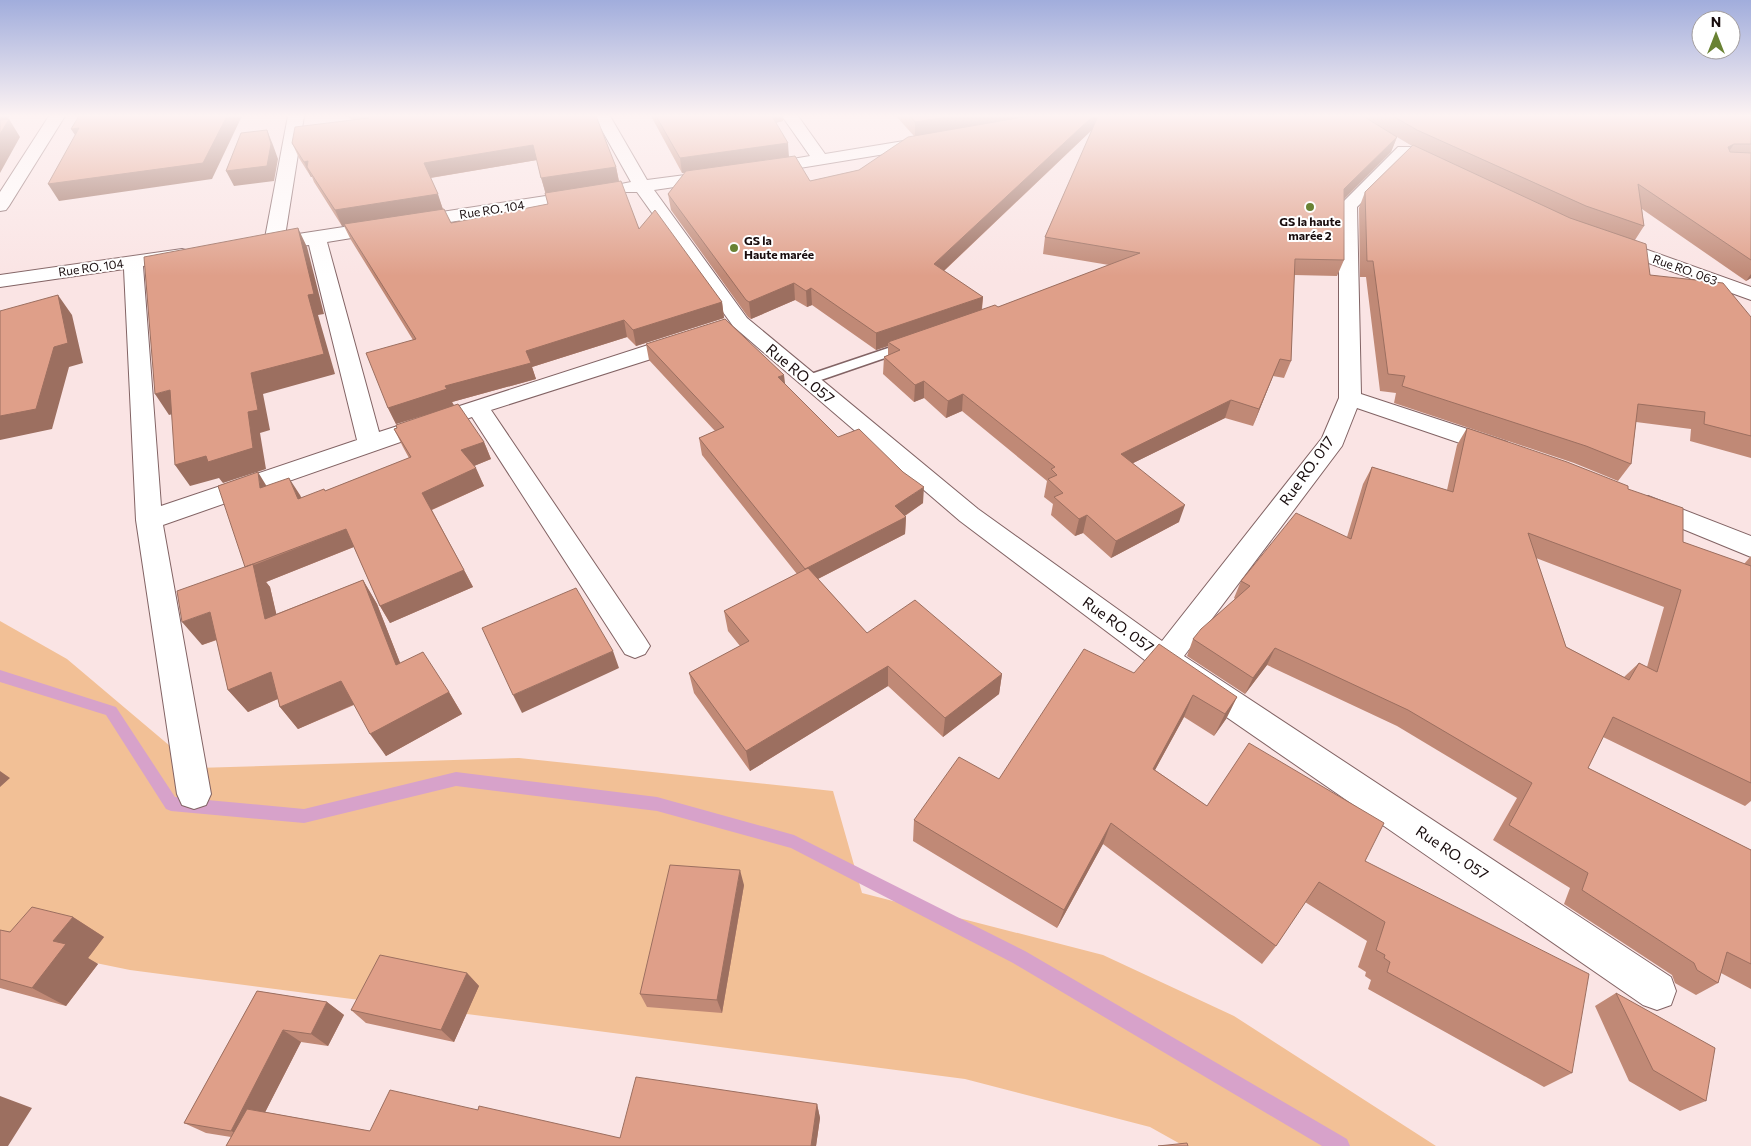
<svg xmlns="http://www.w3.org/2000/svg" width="1751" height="1146" font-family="Commissioner,sans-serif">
	<rect width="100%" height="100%" fill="#fae4e4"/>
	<path fill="#f2c096" d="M0,621L67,659L196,768L519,758L833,791L862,893L1103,955L1234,1016L1436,1146H1184L1150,1127L965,1079L130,970L86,961L0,930Z"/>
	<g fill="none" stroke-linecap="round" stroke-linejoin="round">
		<path fill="#d7a2ca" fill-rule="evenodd" d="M0,670L116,707L175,797L304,809L456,772L657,797L794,835L1025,951L1347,1139L1350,1146H1322L1013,963L791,848L657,811L456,786L304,823L171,811L166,809L106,715L0,682Z"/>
		<g stroke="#826364" stroke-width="3">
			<path id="service" d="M909,341L915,345L914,348L812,383L807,384L800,380L802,377Z"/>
		</g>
		<g stroke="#826364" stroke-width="2">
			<path id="minor" d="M49,116H65L9,206L6,210L0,211V192Z
				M288,116H304L285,236L585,190L591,191L594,195L591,199L585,200L327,242L379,432L676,336L684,335L692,336L695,341L692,346L491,410L645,638L650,646L645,654L635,658L625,654L472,417L163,525L211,794L206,805L194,809L182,805L177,794L136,520L124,269L0,287V275L182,249L189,251L192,255L189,259L143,266L161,506L357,440L309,245L266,250L259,248L257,244L259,240L265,238Z
				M594,116H610L647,180L716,171L722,172L725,176L722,180L654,190L747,318L978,509L1162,641L1322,438L1339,398V206L1398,147H1410L1412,151L1410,155L1357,207L1361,394L1507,442L1510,448L1507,454L1498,456L1357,408L1342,446L1184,656L1671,977L1676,991L1671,1005L1657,1010L1643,1005L1154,667L960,521L733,326L637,192H621L618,188L621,184L631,182Z
				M782,116H798L825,154L928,137L936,142L928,147L763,174L757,173L754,169L757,165L810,156Z
				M1614,238L1751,287V300L1607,248L1605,244L1607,240Z
				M1648,496L1751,536V557L1639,511L1635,505L1639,499Z"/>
		</g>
		<use href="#service" fill="#fff" fill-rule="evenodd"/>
		<use href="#minor" fill="#fff" fill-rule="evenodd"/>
	</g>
	<path fill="#c08976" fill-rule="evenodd" d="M346,116H596L616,167L619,181L639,229L722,302L724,318L636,346L627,337L532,367L536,379L452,402L454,405L484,442L491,459L474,466L484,486L432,510L464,570L473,587L390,623L380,606L354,547L266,582L270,587L276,614L363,580L377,604L400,663L449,692L462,714L386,756L354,705L298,729L280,707L278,699L248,712L228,690L217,640L202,645L245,567L267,486L300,495L301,498L325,491L409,458L403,447L394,429L422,416L396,424L388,408L413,340L351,240L344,226H342L314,182L312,177H311L299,158L292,143L353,120ZM537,160L548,204L451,223L443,209L431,178Z
		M651,116H783V121L776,123L789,157L810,181L859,170L914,136L896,116H1751V278L1746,281L1642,209L1644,226L1635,240L1650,275L1751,317V458L1690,441L1691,429L1636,422L1631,464L1618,481L1574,463L1394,403L1396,393L1380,391L1366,277H1360L1359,208L1365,192L1412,146L1397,137L1391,152L1344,199V260L1337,276L1294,275L1291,361L1284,378L1273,376L1253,426L1225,418L1133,463L1179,522L1111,558L1083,533L1075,536L1051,515L1053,504L1044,497L1047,481L962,411L946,418L924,398L914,402L883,374L884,357L888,355V346L876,350L812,305L807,307L795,300L751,319L748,317L671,210L668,194L685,173H682ZM1092,130L1045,237L1043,254L1109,265L998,307L982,310L983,297L944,271Z
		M646,344L785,384L838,437L923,503L905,516L906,517L905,534L818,579L867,633L1002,674L999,694L943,737L888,686L750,771L694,693L689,673L740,646L728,631L724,611L797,574L702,455L699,438L715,431L649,360Z
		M1467,428L1628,489L1683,542L1744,564L1751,556V801L1745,806L1603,737L1588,768L1751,850V989L1721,973L1718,983L1696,995L1675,983L1672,975L1564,904L1570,888L1493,840L1517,798L1397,726L1267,665L1245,694L1187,656L1193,639L1235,599L1234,598L1241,581L1347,537L1363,484L1372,467L1447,490L1457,445ZM1536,558L1664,607L1647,667L1639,663L1624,677L1566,647Z
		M1134,673L1237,697L1226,719L1214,736L1184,717L1155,770L1207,806L1365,861L1572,1073L1544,1087L1368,989L1371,980L1365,976L1366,972L1358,967L1367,941L1305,902L1276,946L1262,964L1103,844L1057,928L913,841L914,820L999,779Z
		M744,885L722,1013L647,1007L640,994Z
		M73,917L104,937L88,958L98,964L66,1006L0,988V930L10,932Z
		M467,973L479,986L454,1042L366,1023L351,1010Z
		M257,991L327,1002L344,1015L328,1046L301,1042L265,1112L370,1131L478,1110L620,1138L817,1104L820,1118L816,1146H226L231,1137L206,1133L184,1123Z
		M1616,993L1706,1101L1680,1111L1629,1081L1595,1006Z"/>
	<path fill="#9c6f60" d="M0,116H10L0,128Z
		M227,116H242L212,179L59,201L48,184Z
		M768,116H783V121L769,124Z
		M953,116H1037L915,137V122Z
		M1093,116H1100L1099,123L933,281L934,264Z
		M9,119L20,137L0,173V134Z
		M79,128L81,144L71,129Z
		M267,130L273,145L278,159L274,181L234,186L226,171Z
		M1397,137L1391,152L1338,205L1344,189Z
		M788,143L789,158L682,173L680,158Z
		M1734,144L1724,159L1728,147Z
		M533,145L537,160L429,178L424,163Z
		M308,161L307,167L312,177H311L304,162Z
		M616,167L619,182L546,194L541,178Z
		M438,194L443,210L342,226L335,210Z
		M298,228L307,247L324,314L318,315L335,374L263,394L270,430L260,433L266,469L223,483L219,478L190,486L175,465L248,412L251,373L308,295Z
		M1751,274V278L1746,281Z
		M794,283L795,300L751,319L749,302Z
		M811,288L812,305L807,307L806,291Z
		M58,295L72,315L83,363L69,367L52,429L0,440V416Z
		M983,297L981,314L888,342V346L876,350V333Z
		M722,302L724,318L636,346L633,330Z
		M624,320L627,337L532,367L536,379L452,402L454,406L396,424L388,408L445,386L526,351Z
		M1280,359L1273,376L1253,426L1259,409Z
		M784,375L786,391L778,377Z
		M924,381V398L914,402L915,385Z
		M170,390L184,411L169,415L155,394Z
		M963,394L962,411L946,418L948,401Z
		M1231,400L1225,418L1117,471L1121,454Z
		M484,442L491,459L469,468L461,450Z
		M476,468L484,486L431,510L422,493Z
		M258,472L269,490L260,488Z
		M289,478L300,495L309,516L298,499Z
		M924,487L923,503L894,523L895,506Z
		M1185,505L1179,522L1111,558L1116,541Z
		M1087,515L1083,533L1075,536L1079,519Z
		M906,517L905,534L806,585L805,569Z
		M346,529L356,546L266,582L270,587L283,642L265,619L246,568Z
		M464,570L473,587L390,623L380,606Z
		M363,580L377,604L410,688L396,665Z
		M210,612L229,635L202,645L182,622Z
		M1275,648L1267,665L1245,694L1253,678Z
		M613,651L619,668L522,713L513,695Z
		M888,666V686L750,771L746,751Z
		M271,672L289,694L248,712L228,690Z
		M1002,674L999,694L943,737L945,718Z
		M341,681L357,703L298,729L280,707Z
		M449,692L462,714L386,756L370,734Z
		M1193,695L1184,717L1144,790L1153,769Z
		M1237,697L1226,719L1214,736L1225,714Z
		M0,771L10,778L0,787Z
		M1111,823L1103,844L1057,928L1064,910Z
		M740,870L744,885L722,1013L717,1000Z
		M73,917L104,937L88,958L98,964L66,1006L32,988L53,941Z
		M467,973L479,986L454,1042L441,1030Z
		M327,1002L344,1015L328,1046L311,1034Z
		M283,1030L301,1042L251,1140L231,1131Z
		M0,1096L32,1108L8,1146H0Z
		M817,1104L820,1118L816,1146H811Z"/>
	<path fill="#df9f89" stroke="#9c6f60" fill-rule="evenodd" d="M79,116H227L203,163L48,184L79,128L71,129Z
		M365,116H596L616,167L541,178L533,145L424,163L438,194L335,210L307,167L308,161L304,162L292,143L295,127L369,118Z
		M656,116H772L788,143L680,158Z
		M910,116H953L915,122Z
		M1029,116H1093L934,264L983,297L876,333L811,288L806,291L794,283L749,302L746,300L668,194L686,171L795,156L810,181L859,170L908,137Z
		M1098,116H1363L1397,137L1344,189V260L1295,259L1291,361L1280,359L1259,409L1231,400L1121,454L1185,505L1116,541L1087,515L1079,519L1054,497L1063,493L1048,479L1057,475L1051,469L1055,467L963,394L948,401L924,381L915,385L884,357L900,350L888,342L995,305L998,307L1140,253L1045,237Z
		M1393,116H1751V144H1734L1728,147L1730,152L1751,153V260L1638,184L1644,226L1586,206L1417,130Z
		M9,119L0,134V120Z
		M267,130L271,144L267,166L226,171L241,133Z
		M1413,145L1570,218L1646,244L1650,275L1723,283L1751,317V436L1704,424L1705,412L1638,404L1631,464L1586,446L1402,386L1405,376L1388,374L1373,261H1367L1365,192Z
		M621,181L639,229L655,210L722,302L633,330L624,320L526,351L531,363L445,386L447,389L388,408L366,353L416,339L344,224L444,209L451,223L548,204L545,193Z
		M298,228L314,294L308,295L324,354L251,373L258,410L248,412L253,448L208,462L206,456L175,465L170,390L155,394L144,257Z
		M58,295L68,343L54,347L36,409L0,416V311Z
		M725,319L784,375L778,377L838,437L859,429L903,472L924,487L895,506L906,517L805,569L699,438L724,427L646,344Z
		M458,404L484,442L461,450L476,468L422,493L464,570L380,606L346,529L253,564L245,567L218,486L258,472L260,488L289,478L298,499L324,489L325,491L411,457L394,429L397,428L396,425Z
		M1467,428L1567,462L1628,486V489L1683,508V542L1751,566V783L1613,717L1588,768L1751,850V964L1727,952L1718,983L1697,970L1694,963L1582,890L1588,873L1509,825L1532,783L1408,710L1275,648L1253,678L1193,639L1201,629L1250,586L1241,581L1296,513L1351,539L1372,467L1453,492ZM1528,533L1681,590L1657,672L1639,663L1629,680L1566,647Z
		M253,564L265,619L363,580L396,665L423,652L449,692L370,734L341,681L280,707L271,672L228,690L210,612L182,622L177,591Z
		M808,568L867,633L915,600L1002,674L945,718L888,666L746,751L689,673L749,641L724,611Z
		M576,588L613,651L513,695L482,628Z
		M1159,644L1237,697L1225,714L1193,695L1153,769L1207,806L1249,743L1384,823L1365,861L1589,974L1572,1073L1387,972L1390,962L1384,958L1385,955L1376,950L1385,922L1319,882L1276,946L1111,823L1064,910L914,820L959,757L999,779L1084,649L1134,673Z
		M670,865L740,870L717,1000L640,994Z
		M32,907L73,917L53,941L66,944L32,988L0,979V930L10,932Z
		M380,955L467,973L441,1030L351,1010Z
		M257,991L327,1002L311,1034L283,1030L231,1131L184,1123Z
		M1616,993L1715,1048L1706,1101L1653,1070Z
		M636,1077L817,1104L811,1146H226L247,1109L370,1131L390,1090L478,1110L479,1106L620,1138Z
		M1187,1143L1188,1146H1158Z"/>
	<linearGradient id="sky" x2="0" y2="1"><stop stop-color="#a1addc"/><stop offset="0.42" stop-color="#fdf3f3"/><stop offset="1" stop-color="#fdf3f3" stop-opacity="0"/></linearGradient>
	<rect width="1751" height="276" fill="url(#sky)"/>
	<g fill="#698234" stroke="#fff" stroke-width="2">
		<circle cx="1310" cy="207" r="5"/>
		<circle cx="734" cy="248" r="5"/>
	</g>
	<g text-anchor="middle" stroke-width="4" stroke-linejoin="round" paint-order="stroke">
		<g font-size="12" fill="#180c0d" stroke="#fff">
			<text transform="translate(492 210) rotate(-9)" y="4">Rue RO. 104</text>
			<text transform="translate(91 268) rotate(-8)" y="4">Rue RO. 104</text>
			<text transform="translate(1685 270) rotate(20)" y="4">Rue RO. 063</text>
		</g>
		<g font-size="12" font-weight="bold" fill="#180c0d" stroke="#fff">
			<text x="1310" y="226">GS la haute<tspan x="1310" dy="14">marée 2</tspan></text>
			<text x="744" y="245" text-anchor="start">GS la<tspan x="744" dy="14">Haute marée</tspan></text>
		</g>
		<g font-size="15" fill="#180c0d" stroke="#fff">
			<text transform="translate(800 374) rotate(40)" y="5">Rue RO. 057</text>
			<text transform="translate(1307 471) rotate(-54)" y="5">Rue RO. 017</text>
			<text transform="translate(1118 625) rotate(36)" y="5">Rue RO. 057</text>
			<text transform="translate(1452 853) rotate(34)" y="5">Rue RO. 057</text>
		</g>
	</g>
	<g transform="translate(1716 35)"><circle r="24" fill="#ffffff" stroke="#a39e9e"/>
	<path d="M0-4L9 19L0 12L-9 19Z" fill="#698234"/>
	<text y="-8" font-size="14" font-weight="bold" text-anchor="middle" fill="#180c0d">N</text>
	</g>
</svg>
